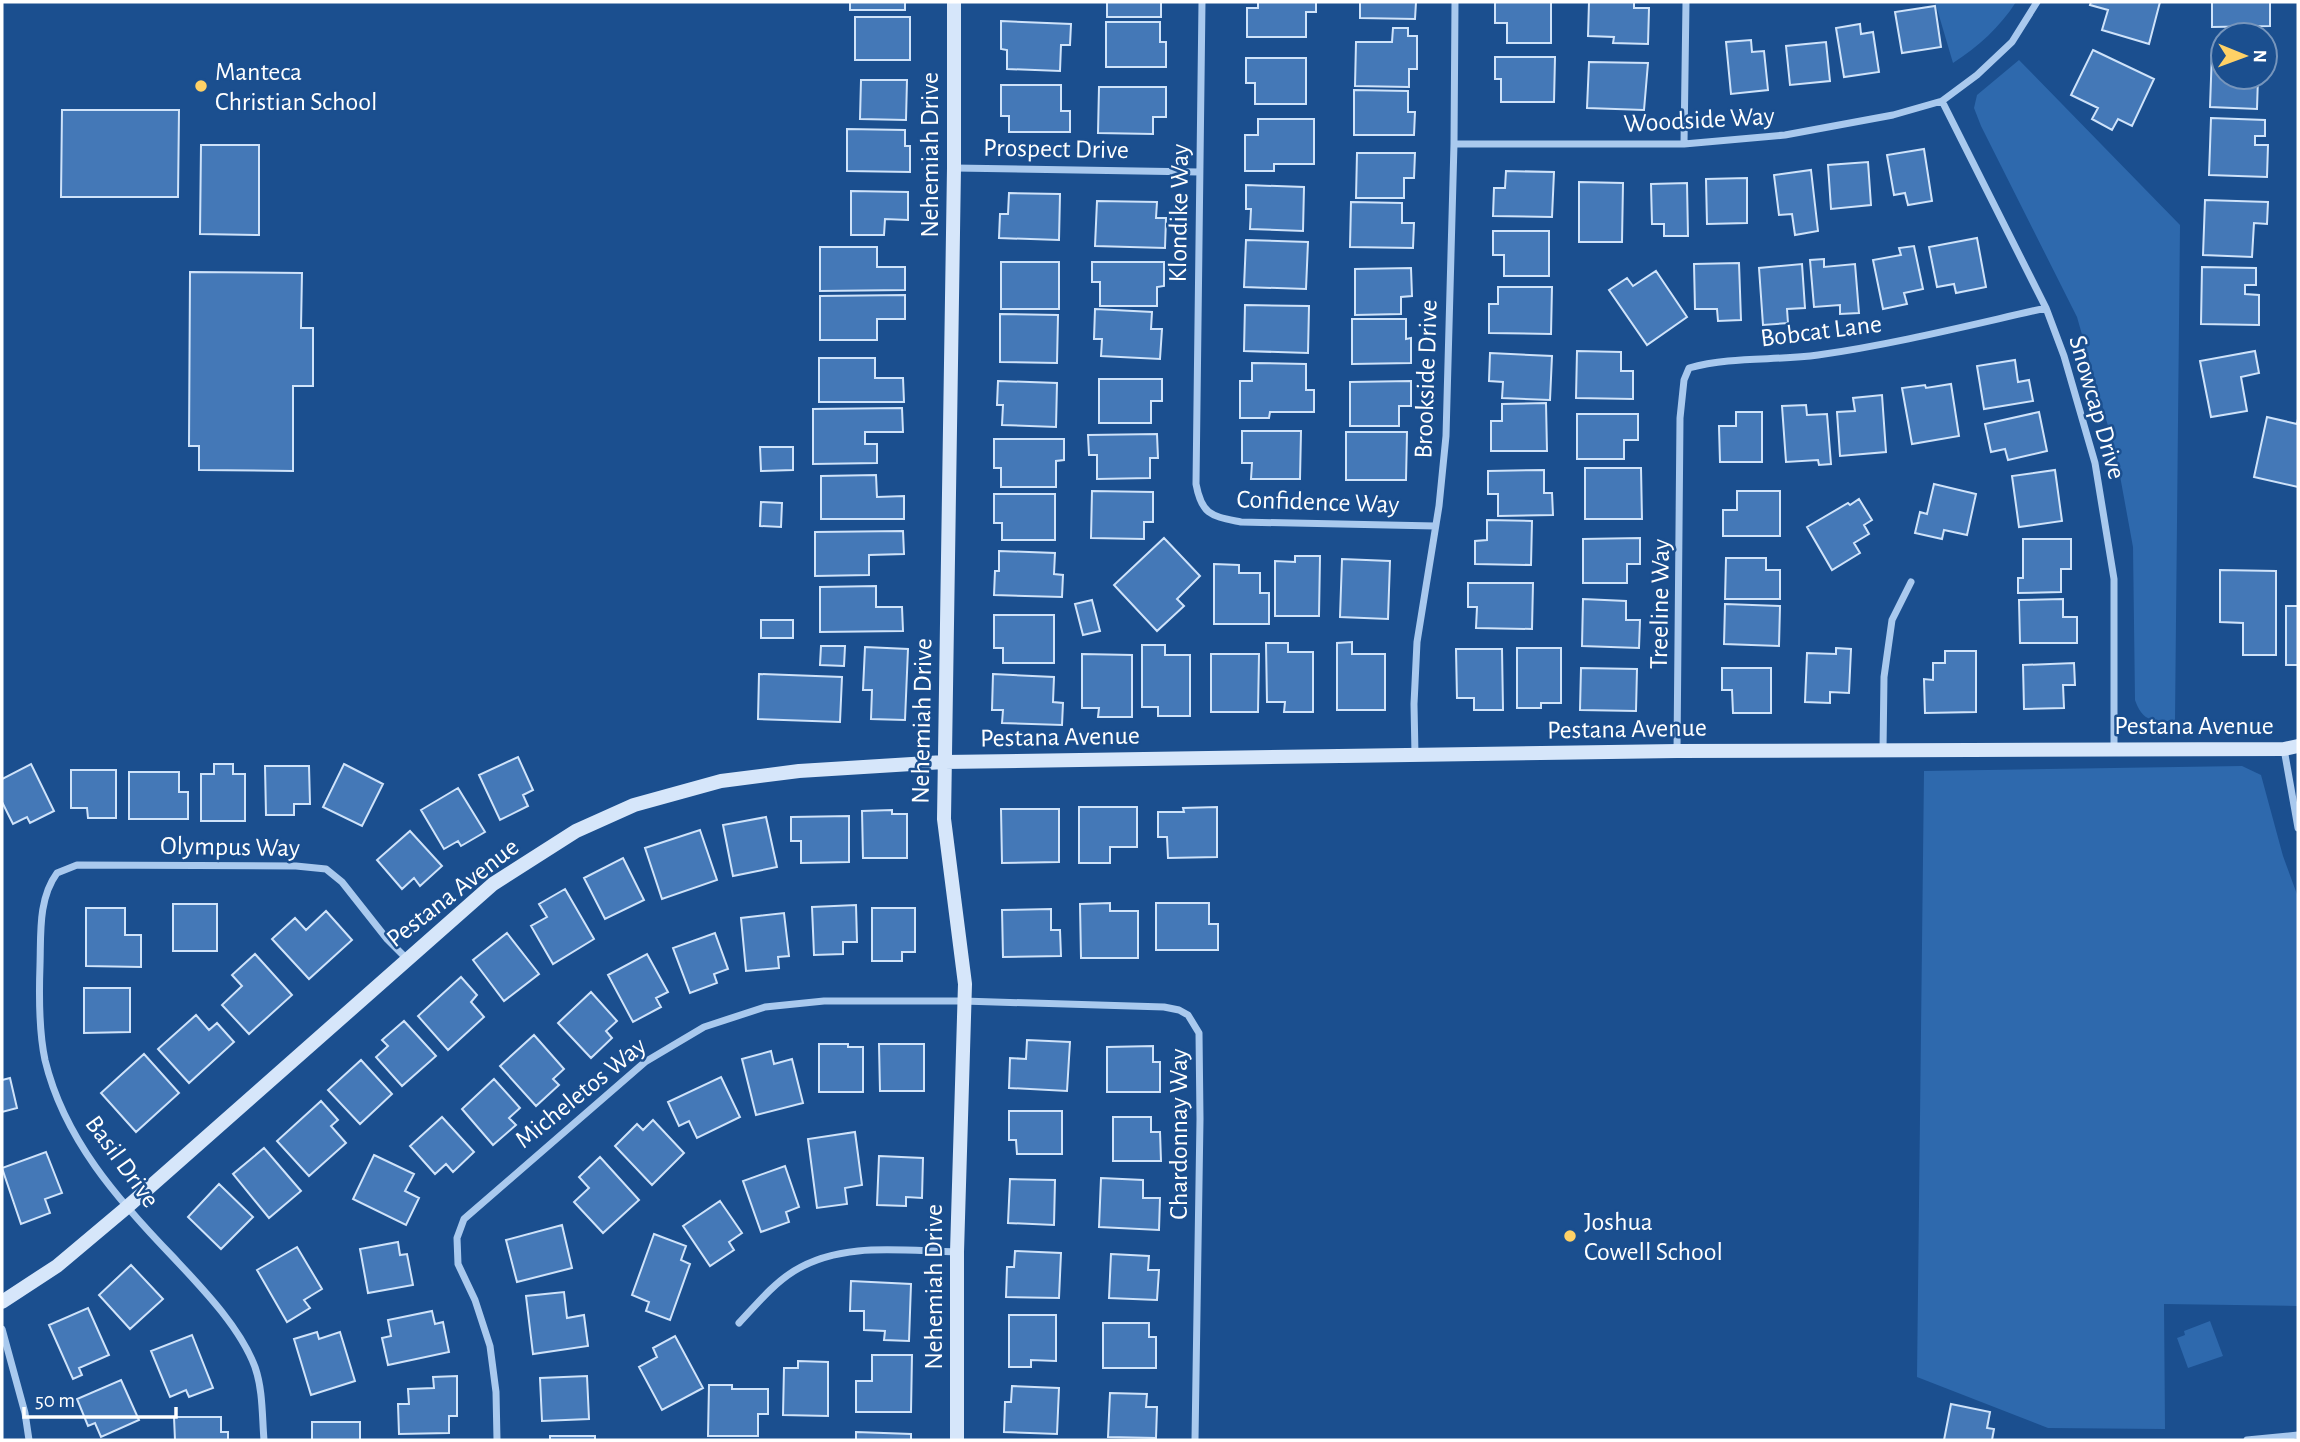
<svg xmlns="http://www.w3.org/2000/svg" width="2300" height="1442" font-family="'Alegreya Sans',sans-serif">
	<rect width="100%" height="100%" fill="#1b4f8f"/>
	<path fill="#2e69ad" d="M1935,2H2016C2000,27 1978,47 1953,63Z
		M2019,60L2180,225L2175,721C2154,721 2143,723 2135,700L2133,547L2116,454L2077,317L1981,126L1974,108L1977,95Z
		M2242,766L2261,775L2283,856L2298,897V1306L2164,1304L2165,1429L2048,1428L1917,1377L1924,771Z
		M2210,1321L2223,1356L2188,1368L2177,1338L2185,1335L2184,1331Z"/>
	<path fill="#4478b7" stroke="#cfe3fa" stroke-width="2" d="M850,2H905V10H850Z
		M1107,2H1161V17H1107Z
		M1258,2H1316V12H1306V37H1247V8H1258Z
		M1360,2H1416L1415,19L1360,18Z
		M1495,2H1551V43H1507V23H1495Z
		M1589,2H1634V8H1649L1648,44L1613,43L1614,37L1588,36Z
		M2091,2H2160L2149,44L2102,30L2108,10L2090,5Z
		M2212,2H2270V26L2212,27Z
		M1935,6L1941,47L1902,53L1895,12Z
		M855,17H910V60H855Z
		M1001,21L1071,24L1070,45H1061L1060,71L1007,69V50L1001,49Z
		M1106,22H1160V42H1166V67H1106Z
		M1860,24L1861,34L1873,32L1879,72L1844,77L1836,28Z
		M1393,28H1408V36H1417V69H1409V87L1355,86L1356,42H1392Z
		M1751,40L1752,52L1764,51L1768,90L1731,94L1726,42Z
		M1826,42L1830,81L1790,85L1786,46Z
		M2093,50L2154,79L2132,126L2118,119L2112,130L2092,119L2098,108L2071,95Z
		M2212,51H2223V77H2258L2257,109L2210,107Z
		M1495,57H1555L1554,102H1501V79H1495Z
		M1246,58H1306V104H1255V83H1246Z
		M1589,62L1648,63L1644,110L1587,108Z
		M861,80H907L906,120L860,119Z
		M1001,85H1061V111H1070V132H1009V116H1001Z
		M1099,87H1166V117H1153V134L1098,133Z
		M1354,90L1408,91V112H1415L1414,135H1354Z
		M62,110H179L178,197H61Z
		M2211,118L2265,120V136H2255V145H2268L2267,177L2209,175Z
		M1258,119H1314V164H1274V171H1245V135H1258Z
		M847,129L905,130V146H910V172L847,171Z
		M201,145H259V235L200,234Z
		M1924,149L1932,201L1908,205L1905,193L1894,195L1887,155Z
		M1357,153H1415L1414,178H1404V198H1356Z
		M1868,162L1871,205L1831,209L1828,165Z
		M1811,170L1818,231L1795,235L1792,214L1779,215L1774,175Z
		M1506,171L1554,172L1552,217L1493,216L1494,188H1505Z
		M1747,178V223L1707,224L1706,179Z
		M1579,182L1623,183L1622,242H1579Z
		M1687,183L1688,236H1664V224H1652L1651,184Z
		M1246,185L1304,187L1303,231L1250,229L1251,209H1246Z
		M851,191L908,192V220L885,219L884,235H851Z
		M1009,193L1060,194L1059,240L999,238L1000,214H1008Z
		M2205,200L2268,202L2267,224L2254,223L2252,257L2203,255Z
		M1097,201L1157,202L1156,218H1166L1165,248L1095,246Z
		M1351,202L1402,203V223H1414L1413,248L1350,247Z
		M1493,231H1549V276H1504V255H1493Z
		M1977,238L1986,287L1956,293L1954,284L1937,287L1929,247Z
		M1246,240L1308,242L1306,289L1244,287Z
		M1914,246L1923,289L1904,293L1907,304L1883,309L1873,260L1901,255L1899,248Z
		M820,247H877V267H905V290L820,291Z
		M1824,259V267L1855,264L1859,313L1840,314V305L1814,307L1810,260Z
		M1001,262H1059V309H1001Z
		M1092,262H1164V286L1157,287V306H1100V282H1092Z
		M1739,263L1741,320L1718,321L1717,309H1695L1694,264Z
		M1802,264L1805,308L1787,309L1788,323L1763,325L1759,268Z
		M2202,267L2256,268V285H2245V294L2259,295V325L2201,324Z
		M1411,268L1412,296L1401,297V314L1355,315V269Z
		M1656,271L1687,317L1647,345L1609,290L1627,278L1633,286Z
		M190,272L302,273L301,328H313V386H293V471L199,470V446H189Z
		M1498,287H1552L1551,334L1489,333V304H1498Z
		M905,295V319H877V340H820V296Z
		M1245,305L1309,306L1308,353L1244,351Z
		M1095,309L1152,312L1151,329H1162L1160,359L1101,356L1102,339H1094Z
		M1000,314L1058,315L1057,363L1000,362Z
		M1352,319H1406V339L1411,338V363L1352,364Z
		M1577,351L1621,352V371H1633V399L1576,398Z
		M2255,351L2259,373L2241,377L2247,411L2211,417L2200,361Z
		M1490,353L1552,356L1550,400L1502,398L1503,382L1489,381Z
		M819,358H875V378H903L904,402H819Z
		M2015,360L2018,382L2029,380L2033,401L1984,409L1977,366Z
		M1252,363L1306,364V390H1314V412H1270L1269,418H1240V381H1252Z
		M1099,379H1162V401H1151V423H1099Z
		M998,381L1057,383L1056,427L1002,425L1003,405H997Z
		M1411,381V406H1399V426H1350V382Z
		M1951,384L1959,436L1912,444L1902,388L1925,385L1926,388Z
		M1882,395L1886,452L1840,456L1837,412L1855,411L1853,398Z
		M1546,403L1547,451H1491V421H1502V404Z
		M1806,405L1807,415L1827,414L1831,464L1819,465L1818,460L1786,462L1782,406Z
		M902,408L903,432H865V444H877V463L813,464V409Z
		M1736,412H1762V462H1720L1719,426H1736Z
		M2039,412L2047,451L2008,460L2005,449L1991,452L1985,424Z
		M1577,414H1638V440H1624V459H1577Z
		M2267,417L2297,424L2298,419V487L2254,477Z
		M1242,431H1301L1300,479H1251L1252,463H1242Z
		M1346,432H1407L1406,480H1346Z
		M1157,434L1158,458H1150V478L1097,479V455H1089L1088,435Z
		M994,439H1064V460L1056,461V487H1001V468H994Z
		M760,447H793V470L761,471Z
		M1585,468H1641L1642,519H1585Z
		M1544,470V493H1552L1553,515L1498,516V494H1488V471Z
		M2055,470L2062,521L2019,527L2012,476Z
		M876,475L877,497L904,496V519H821V476Z
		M1934,484L1976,494L1967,535L1944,530L1942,539L1915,533L1920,512L1927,514Z
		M1092,491L1153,492V522H1144V539L1091,538Z
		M1737,491H1780V536H1723V510H1737Z
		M994,494H1055V540H1002V523H994Z
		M1859,499L1872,520L1864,525L1869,534L1854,543L1860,553L1832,570L1807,527L1848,503L1850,505Z
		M761,502L782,503L781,527L760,526Z
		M1487,520L1532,521L1531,565L1475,564V541L1487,540Z
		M903,531L904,554L869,555V575L815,576V532Z
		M1164,538L1200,576L1177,599L1184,606L1157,631L1114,585Z
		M1640,538V564H1627V583H1583V539Z
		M2023,539H2071V569H2061V592L2018,593V578H2023Z
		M999,551L1055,553L1054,574L1063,575L1062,597L994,595L995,571H999Z
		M1295,556H1320L1319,616H1275V561L1295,562Z
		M1726,558H1766V570H1780V599H1725Z
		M1342,559L1390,561L1388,619L1340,617Z
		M1214,564L1239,565V573H1260V593H1269V624H1214Z
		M2220,570L2276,571V655H2243V623L2220,622Z
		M1468,583H1533L1532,629L1476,628L1477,607H1468Z
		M876,586V607H902L903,631L820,632V587Z
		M1583,599L1626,601V620H1640L1639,648L1582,646Z
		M2063,599V617H2077V643H2020L2019,600Z
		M1092,600L1100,631L1083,635L1075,604Z
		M1725,604L1780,606L1779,646L1724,644Z
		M2286,606H2298V665H2286Z
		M994,615H1054V663H1003V648H994Z
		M761,620H793V638H761Z
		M1352,642V654H1385V710H1337V643Z
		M1266,643H1288V652H1313V712H1284L1285,702H1267Z
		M1142,645H1165V655H1190V716H1158V707H1142Z
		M821,646H845L844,666L820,665Z
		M865,647L908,649L905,720L871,719L872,690H863Z
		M1517,648H1561V703H1541V708H1517Z
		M1836,648L1851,649L1849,693L1830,692V703L1805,702L1807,653L1836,654Z
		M1456,649H1502L1503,710H1474V698H1457Z
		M1945,651H1976V712L1925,713L1924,679L1933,680V663H1945Z
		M1082,654L1132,655V717H1098L1099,708H1082Z
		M1211,654H1259L1258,712H1211Z
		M2074,663L2075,685H2063L2064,708L2024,709L2023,665Z
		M1581,668L1637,669L1636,711L1580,710Z
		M1722,668H1771V713H1733L1732,690H1722Z
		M759,674L842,677L840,722L758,719Z
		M993,674L1054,677L1053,702L1063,703L1062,725L1002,723L1003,710H992Z
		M518,757L533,790L523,795L528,806L500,820L479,775Z
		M31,764L54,811L30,823L27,817L13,824L2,802V779Z
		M214,764H233V774H245V821H201V774H214Z
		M344,764L383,784L362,826L323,807Z
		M265,766H309L310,804H294V815H266Z
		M71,770H116V818H88L87,808H71Z
		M129,772H179V792H188V819H129Z
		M458,788L485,832L461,846L458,841L444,849L421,810Z
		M1079,807H1137V847H1110V863H1079Z
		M1217,807V857L1168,858L1167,837H1158V812H1184L1183,808Z
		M1001,809H1059V862L1002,863Z
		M892,810V814H907V858H863L862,811Z
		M849,816V862L801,863V841H791V817Z
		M766,817L777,867L733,876L723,825Z
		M700,830L717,880L662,899L645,848Z
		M410,831L442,866L420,886L414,878L402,889L377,860Z
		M623,858L644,900L605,919L584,878Z
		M565,889L594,939L553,964L531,926L547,917L539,904Z
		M1110,903V911H1138V958H1081L1080,904Z
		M1156,903H1209V924H1218V950H1156Z
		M173,904H217V951H173Z
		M856,905L857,942H843V954L814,955L812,907Z
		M86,908H125V935H141V967L86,966Z
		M872,908H915V952H902V961H872Z
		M1051,909V930H1060L1061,956L1003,957L1002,910Z
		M326,911L352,940L309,979L272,939L295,918L306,930Z
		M784,913L789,956L778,957L779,968L746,971L741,918Z
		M507,933L539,974L504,1001L473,960Z
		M715,933L728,969L714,974L717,983L690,993L673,948Z
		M255,954L292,995L249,1034L222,1005L242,986L232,975Z
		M647,954L668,992L656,998L661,1007L633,1022L608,975Z
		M461,977L477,995L471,1002L484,1017L448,1050L418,1016Z
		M84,988H130V1032L84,1033Z
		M591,992L617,1021L606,1031L612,1038L591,1058L558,1023Z
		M196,1015L209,1030L217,1023L234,1042L189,1083L158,1049Z
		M404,1021L436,1056L402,1086L376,1057L388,1046L382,1040Z
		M534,1035L564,1069L553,1079L559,1085L536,1106L500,1066Z
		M1027,1040L1070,1042L1067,1091L1009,1088L1010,1058L1026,1059Z
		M819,1044H848V1047H863V1092H819Z
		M879,1044H924V1091H880Z
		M1153,1046V1062H1160V1092H1107V1047Z
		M771,1051L774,1064L792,1059L803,1103L756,1115L742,1059Z
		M144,1054L179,1093L136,1132L101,1093Z
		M361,1060L392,1094L360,1124L328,1090Z
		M721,1077L740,1117L697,1138L689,1121L679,1126L668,1102Z
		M10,1078L17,1108L2,1112V1080Z
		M494,1079L520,1108L509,1118L516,1125L493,1145L462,1109Z
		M321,1101L338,1120L331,1126L346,1143L309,1176L277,1141Z
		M1009,1111H1062V1154H1017L1016,1140H1009Z
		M442,1117L474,1152L453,1172L446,1164L435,1174L410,1146Z
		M1113,1117H1151V1132H1160L1161,1161H1113Z
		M653,1120L684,1153L652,1185L615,1146L637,1124L643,1130Z
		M855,1132L862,1185L845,1188L847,1204L817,1208L808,1139Z
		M264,1148L301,1191L269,1218L233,1174Z
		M46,1152L62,1193L45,1199L50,1213L21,1224L2,1168Z
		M374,1155L414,1174L405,1191L419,1198L406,1225L353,1199Z
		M879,1156L923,1158L922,1198L906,1197V1206L877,1205Z
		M600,1157L639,1200L603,1233L574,1202L589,1188L579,1177Z
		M785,1166L799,1207L786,1212L789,1222L761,1232L743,1181Z
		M1101,1178L1143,1180V1198H1160L1159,1230L1099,1227Z
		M1010,1179L1055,1180L1054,1225L1008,1223Z
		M219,1184L253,1217L221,1249L188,1217Z
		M720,1201L742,1233L729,1242L734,1250L710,1266L683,1226Z
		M562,1225L572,1268L517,1282L506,1240Z
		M654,1234L686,1246L681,1260L690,1264L670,1320L646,1311L649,1302L632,1295Z
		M398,1242L400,1255L407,1254L413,1285L368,1293L360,1249Z
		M297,1247L322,1289L304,1300L310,1308L287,1322L257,1270Z
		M1015,1251L1061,1253L1059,1298L1006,1297L1007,1267H1014Z
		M1111,1254L1149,1256L1148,1270H1159L1157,1300L1109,1298Z
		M131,1265L163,1299L130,1329L99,1295Z
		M851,1281L911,1284L909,1341L884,1340L885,1331L864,1330V1311H850Z
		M564,1292L567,1318L584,1315L588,1346L533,1354L526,1296Z
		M88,1308L109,1355L79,1368L82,1375L73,1379L49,1325Z
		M432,1311L435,1324L443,1322L449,1352L388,1365L382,1338L391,1336L388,1320Z
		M1009,1315H1056V1361L1031,1360V1367H1009Z
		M1103,1323H1149V1337H1156V1368H1103Z
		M317,1332L319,1339L340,1332L355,1381L311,1395L294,1339Z
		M192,1335L213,1388L189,1397L186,1390L170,1397L151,1351Z
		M675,1336L703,1388L662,1410L639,1367L657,1357L653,1348Z
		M872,1355H912L911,1412H856V1381H872Z
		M798,1361L828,1362V1416L783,1415L784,1368H798Z
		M457,1376V1416H449V1433L399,1434L398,1404H409L408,1389L434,1388L433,1377Z
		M587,1376L589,1419L542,1421L540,1378Z
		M121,1380L139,1420L101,1437L95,1423L88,1426L77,1399Z
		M709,1385H732V1389H768V1414H758V1436H708Z
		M1012,1386L1059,1388L1057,1434L1004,1432L1005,1402H1011Z
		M1110,1393L1147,1394L1146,1407H1157L1156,1438L1108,1437Z
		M1951,1404L1990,1412L1987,1428L1994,1429L1992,1440H1944Z
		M174,1417H221V1432H228V1440H175Z
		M312,1422H360V1440H312Z
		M856,1432L911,1434V1440H856Z
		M550,1436H595V1440H550Z"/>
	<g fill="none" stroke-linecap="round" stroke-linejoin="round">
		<path stroke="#a9c9ee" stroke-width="7" d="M1202,2L1196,484C1202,516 1212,516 1241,522L1435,526
			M1942,101L2046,308L2064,356L2095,463L2114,579V750
			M1454,144H1684L1785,135L1893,115L1942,101L1977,75L2012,42L2037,2
			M1684,144L1686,2
			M955,168L1199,172
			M2284,749L2298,828
			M1883,750L1884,677L1892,620L1911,582
			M1677,751L1680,418L1684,380L1689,368C1732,356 1775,361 1818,355C1895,344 1970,325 2046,308
			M1415,755L1414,704L1417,642L1439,506L1446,436L1454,144L1455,2
			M739,1323C756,1305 773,1284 794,1271C842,1241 903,1251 957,1252
			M2,1329L25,1413L29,1440
			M264,1440C262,1416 263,1390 255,1367C240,1327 202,1288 173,1257C118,1200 64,1139 45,1060C39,1032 39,993 40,965C41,934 38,899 57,873L77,865L296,866L326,869L342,882L387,939L406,958
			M497,1440L496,1392L490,1346L475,1300L458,1264L457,1238L464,1219L645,1062L704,1027L765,1007L824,1001H963L1164,1007L1179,1010L1188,1015L1199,1033L1200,1119L1195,1440
			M2247,1440L2298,1435"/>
		<path stroke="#d6e6fa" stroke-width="14" d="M954,2V168L944,819L965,984L957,1252V1440
			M2,1302L57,1266L126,1208L493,884L576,831L634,805L721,781L799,771L944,762L1677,751L2284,749L2298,746"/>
	</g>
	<g fill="#ffd166" stroke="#1b4f8f" stroke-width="2.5">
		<circle cx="201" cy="86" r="7"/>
		<circle cx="1570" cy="1236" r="7"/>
	</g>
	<g text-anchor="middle" stroke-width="5" stroke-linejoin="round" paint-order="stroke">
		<g font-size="26" fill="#fff" stroke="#1b4f8f" text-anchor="start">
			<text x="215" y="80">Manteca<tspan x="215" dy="30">Christian School</tspan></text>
			<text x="1584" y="1230">Joshua<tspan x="1584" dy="30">Cowell School</tspan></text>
		</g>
		<g font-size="26" fill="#fff" stroke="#1b4f8f">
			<text transform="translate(1699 119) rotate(-3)" y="9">Woodside Way</text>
			<text transform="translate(1056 148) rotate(1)" y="9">Prospect Drive</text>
			<text transform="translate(929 155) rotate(-90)" y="9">Nehemiah Drive</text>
			<text transform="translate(1178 213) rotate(-89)" y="9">Klondike Way</text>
			<text transform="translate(1821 330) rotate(-7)" y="9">Bobcat Lane</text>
			<text transform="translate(1425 379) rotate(-88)" y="9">Brookside Drive</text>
			<text transform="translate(2098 407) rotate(74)" y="9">Snowcap Drive</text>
			<text transform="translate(1318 501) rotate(2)" y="9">Confidence Way</text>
			<text transform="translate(1659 604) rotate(-89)" y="9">Treeline Way</text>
			<text transform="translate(921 721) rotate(-89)" y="9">Nehemiah Drive</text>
			<text x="2194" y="734">Pestana Avenue</text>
			<text transform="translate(1627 728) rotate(-1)" y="9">Pestana Avenue</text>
			<text transform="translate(1060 736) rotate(-1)" y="9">Pestana Avenue</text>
			<text transform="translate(230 846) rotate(1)" y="9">Olympus Way</text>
			<text transform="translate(452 892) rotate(-38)" y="9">Pestana Avenue</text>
			<text transform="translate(580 1092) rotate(-39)" y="9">Micheletos Way</text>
			<text transform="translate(1178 1134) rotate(-90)" y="9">Chardonnay Way</text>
			<text transform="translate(123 1161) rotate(54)" y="9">Basil Drive</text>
			<text transform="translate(933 1287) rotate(-90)" y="9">Nehemiah Drive</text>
		</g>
	</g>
	<rect width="2300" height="1442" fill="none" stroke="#ffffff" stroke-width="7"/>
	<g transform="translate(2244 56) rotate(91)"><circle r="33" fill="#1b4f8f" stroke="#7695bc" stroke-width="2"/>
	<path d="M0-5L12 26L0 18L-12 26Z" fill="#ffd166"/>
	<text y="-10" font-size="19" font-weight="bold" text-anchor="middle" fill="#ffffff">N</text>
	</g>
	<path d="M24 1407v10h152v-10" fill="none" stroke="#ffffff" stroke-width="3.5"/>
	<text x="35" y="1407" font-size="21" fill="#ffffff" stroke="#1b4f8f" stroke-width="5" paint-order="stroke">50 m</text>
</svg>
